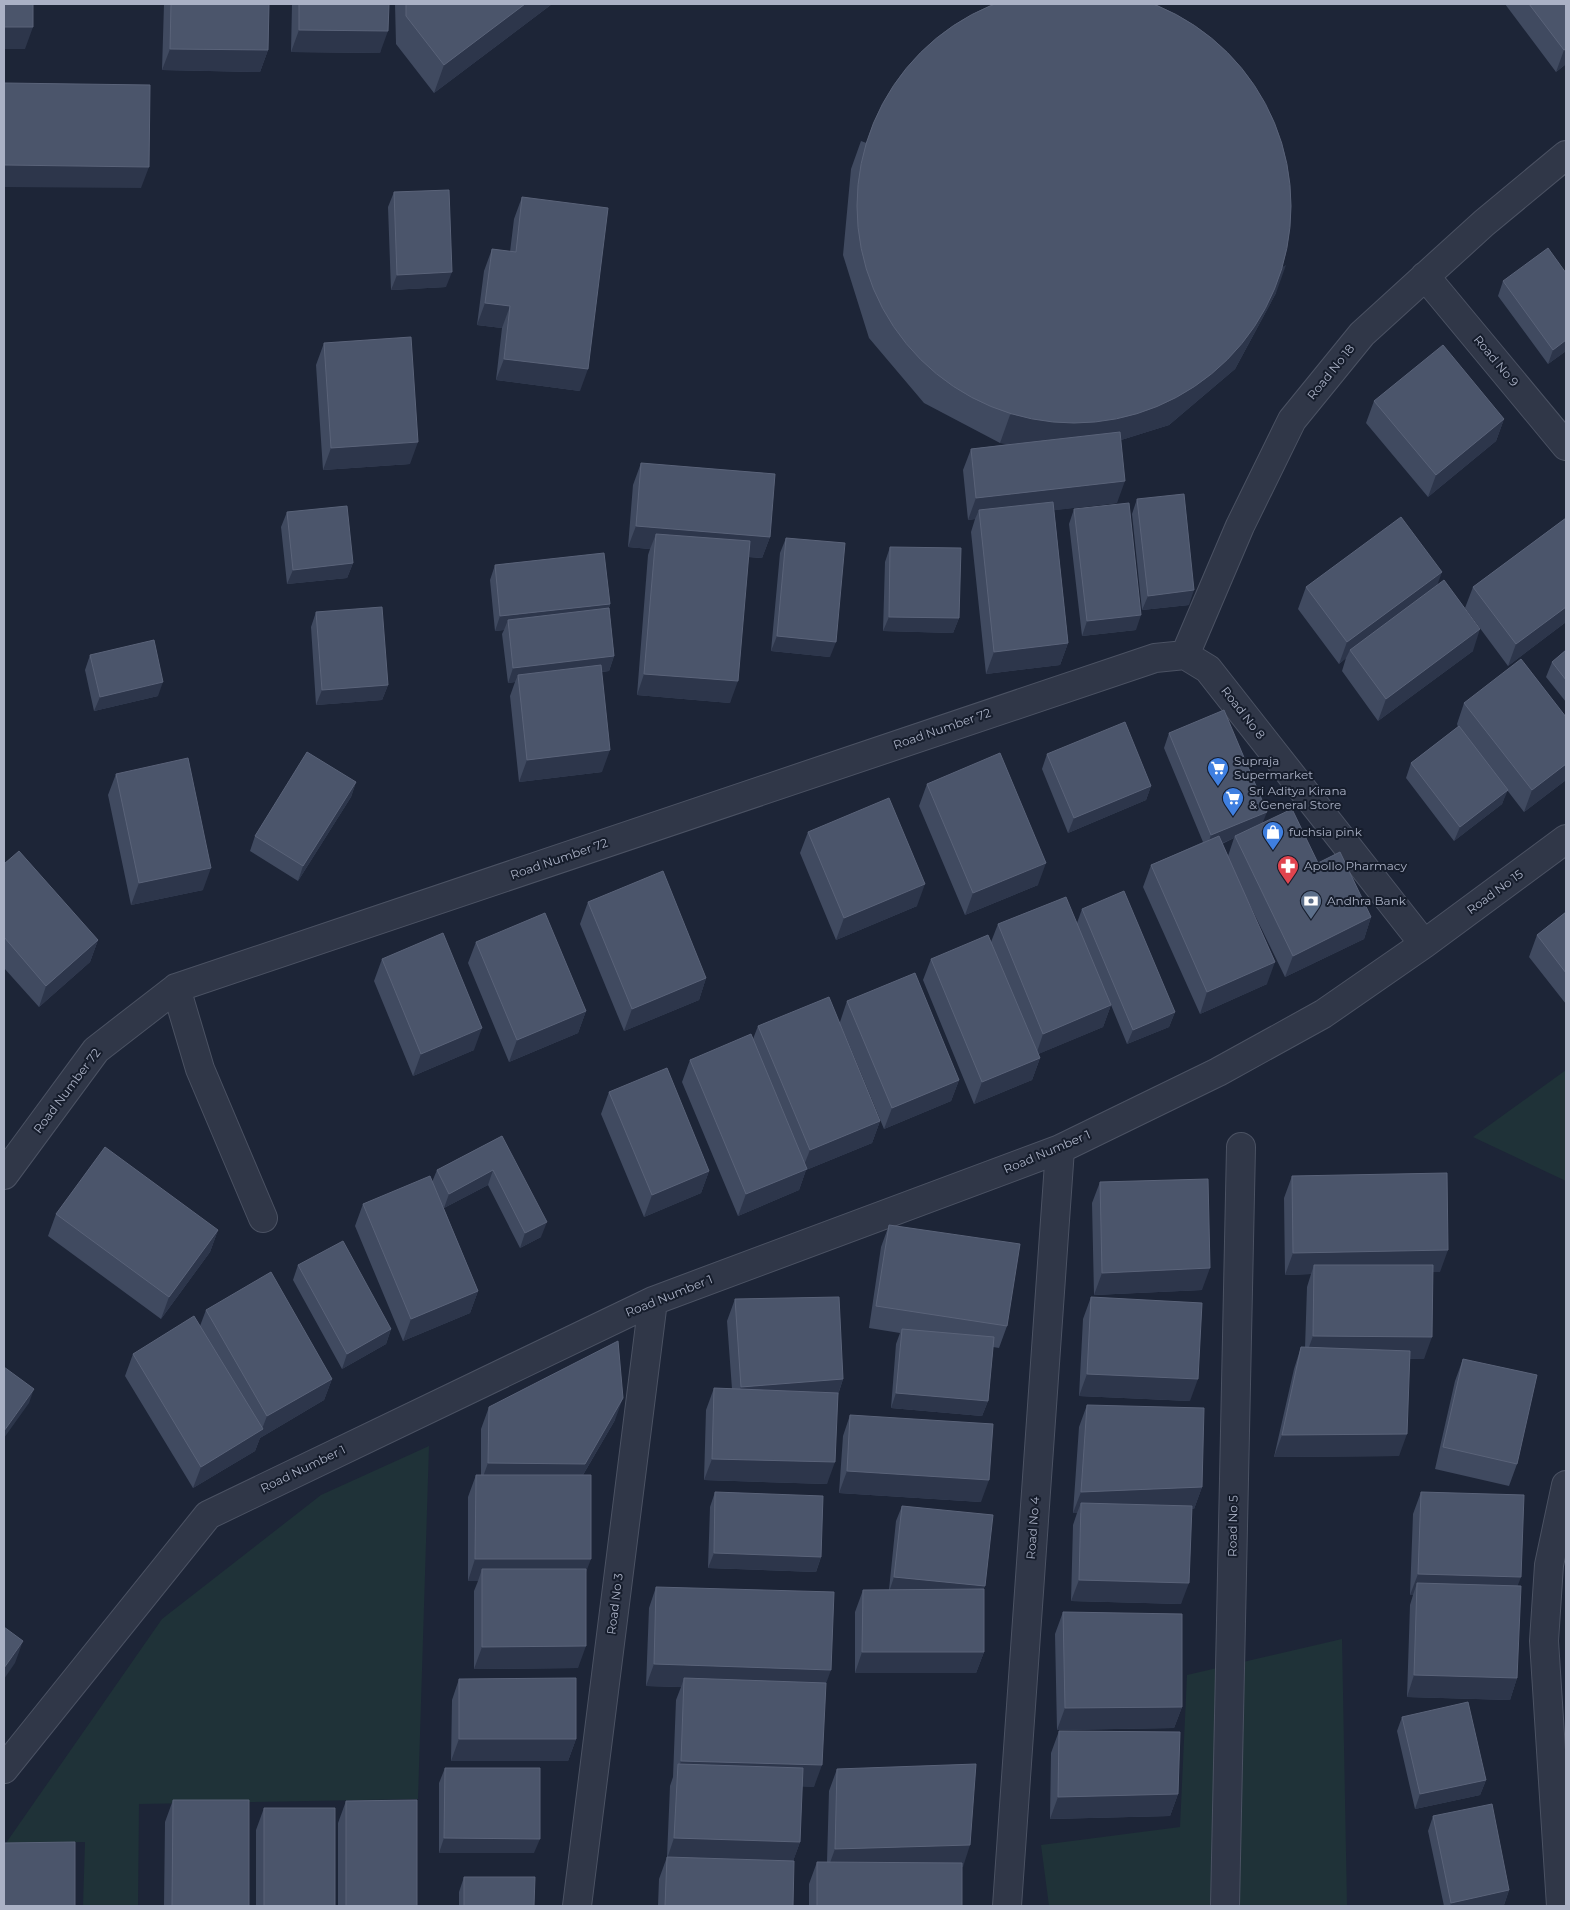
<svg xmlns="http://www.w3.org/2000/svg" width="1570" height="1910" font-family="Montserrat,sans-serif">
	<rect width="100%" height="100%" fill="#1d2537"/>
	<path fill="#1f3238" d="M1566,1070V1181L1473,1137Z
		M429,1446L418,1799L139,1804L138,1906H83L85,1842L6,1843L162,1619L321,1495Z
		M1342,1639L1347,1906H1049L1041,1845L1180,1827L1187,1675Z"/>
	<g fill="none" stroke-linecap="round" stroke-linejoin="round">
		<g stroke="#4b5263" stroke-width="30">
			<path id="street" d="M1425,276L1566,446
				M1185,655L1240,526L1292,420L1362,334L1484,223L1566,155
				M1185,655L1208,669L1424,944
				M176,988L200,1069L263,1218
				M4,1175L96,1050L176,988L1155,658L1185,655
				M4,1769L208,1515L653,1301L1060,1149L1218,1072L1323,1014L1424,944L1566,839
				M577,1906L653,1301
				M1007,1906L1060,1149
				M1225,1906L1241,1147
				M1561,1906L1544,1641L1549,1565L1566,1485"/>
		</g>
		<use href="#street" stroke="#303748" stroke-width="28"/>
	</g>
	<path fill="#404a60" fill-rule="evenodd" d="M164,4H269L268,50L260,72L162,70Z
		M292,4H389L380,53L291,52Z
		M395,4H552L434,93L396,44Z
		M1505,4H1566V64L1556,72Z
		M861,141L1276,293L1235,369L1169,425L1121,440L1117,503L1054,510L1068,643L1060,665L986,674L971,532L975,519L968,520L963,470L971,449L1010,444L1000,443L924,403L869,338L843,255L851,169Z
		M394,192L446,287L391,290L388,207Z
		M522,197L580,391L496,380L502,328L477,325L484,271L492,249L510,252L514,219Z
		M1503,281L1566,351L1548,364L1498,296Z
		M324,343L410,464L323,470L316,365Z
		M1374,401L1504,419L1496,441L1428,497L1366,423Z
		M641,463L770,537L762,558L748,557L730,703L637,695L648,555L650,549L628,547L633,485Z
		M1137,499L1189,605L1142,610L1132,514Z
		M1074,509L1136,630L1082,636L1069,524Z
		M287,512L353,563L347,578L287,584L281,527Z
		M1566,518V622L1508,666L1465,608L1473,587Z
		M786,538L830,657L771,651L780,553Z
		M890,547L959,618L953,633L883,631L885,562Z
		M495,565L610,604L609,608L614,656L609,671L602,672V772L519,782L510,696L515,682L508,683L502,634L504,630L495,631L490,580Z
		M1437,585L1473,651L1378,721L1342,671L1346,658L1339,664L1298,609L1306,587Z
		M316,612L388,685L382,700L316,705L311,627Z
		M1566,650V702L1546,677L1552,662Z
		M90,655L158,696L94,711L85,670Z
		M1464,703L1566,717V780L1524,812L1507,790L1502,804L1454,841L1406,778L1411,763L1458,727L1457,724Z
		M1169,733L1263,822L1318,863L1371,917L1364,939L1285,977L1244,893L1267,984L1200,1014L1143,887L1151,865L1203,842L1164,748ZM1234,838L1228,856L1222,844Z
		M1047,754L1151,786L1146,800L1068,833L1042,769Z
		M116,774L203,890L131,905L108,795Z
		M356,782L351,797L298,881L250,851L255,836Z
		M927,784L1038,885L965,915L919,806Z
		M808,832L917,906L836,940L800,853Z
		M4,864L98,940L90,962L39,1007L4,968Z
		M588,902L706,978L699,1000L624,1031L580,924Z
		M1082,909L1175,1012L1169,1027L1127,1044L1111,1005L1103,1027L1038,1054L1040,1058L1032,1080L974,1104L923,980L931,959L991,942L998,924L1077,923Z
		M1566,912V1004L1529,957L1537,935Z
		M476,942L586,1011L578,1033L509,1062L468,963Z
		M382,959L474,1050L413,1076L374,981Z
		M847,1001L959,1080L951,1101L884,1129L841,1025L880,1121L872,1143L806,1170L799,1190L738,1216L682,1082L690,1060L753,1039L758,1026L840,1022Z
		M609,1092L709,1171L701,1193L644,1217L601,1114Z
		M502,1136L541,1237L520,1248L488,1185L444,1208L442,1204L478,1291L470,1313L403,1341L355,1226L363,1204L432,1182L437,1170Z
		M1292,1176L1440,1272H1432L1424,1359H1410L1399,1456L1274,1457L1294,1369L1301,1347L1305,1348L1307,1287L1311,1274L1285,1275L1284,1198Z
		M1100,1182L1202,1290L1094,1295L1092,1203Z
		M56,1214L218,1230L210,1252L161,1319L48,1236Z
		M889,1225L1007,1326L999,1348L993,1347L988,1401L982,1416L891,1408L896,1344L900,1333L869,1328L881,1247Z
		M298,1265L391,1329L386,1344L342,1369L293,1280Z
		M1091,1297L1190,1401L1079,1396L1083,1319Z
		M735,1299L843,1379L838,1395L827,1484L704,1480L706,1410L714,1388L732,1389L727,1321Z
		M206,1310L332,1379L324,1400L260,1438L255,1451L193,1488L125,1376L133,1354L200,1326Z
		M1463,1359L1517,1464L1509,1486L1435,1469L1455,1381Z
		M1087,1405L1202,1487L1194,1509H1192L1181,1604L1071,1601L1073,1525L1077,1513H1073L1079,1427Z
		M489,1407L615,1420L583,1475L586,1571L578,1668L474,1669V1591L478,1581H468V1497L476,1475H481V1429Z
		M850,1415L981,1502L839,1493L843,1436Z
		M715,1492L821,1557L816,1572L708,1568L710,1507Z
		M1421,1492L1517,1586V1678L1510,1700L1407,1697L1410,1605L1413,1595H1410L1413,1514Z
		M902,1506L984,1589V1652L976,1673H855V1612L863,1590H889L896,1521Z
		M656,1587L825,1684L814,1787L802,1786L800,1842L793,1861V1906H658L659,1879L667,1857L670,1786L673,1777L676,1700L681,1687L646,1686L649,1608Z
		M1063,1612L1182,1707L1174,1728L1057,1730L1055,1634Z
		M459,1679L576,1739L568,1761H451L452,1700Z
		M1402,1717L1486,1780L1480,1795L1415,1809L1397,1731Z
		M1059,1731L1178,1794L1170,1816L1050,1819L1051,1753Z
		M445,1768L534,1853H439V1783Z
		M837,1769L962,1867V1906H809V1884L817,1862H827L829,1791Z
		M173,1800L249,1906H164L165,1822Z
		M346,1801L417,1906H338V1823Z
		M264,1808L335,1906H256V1830Z
		M1433,1816L1509,1890L1504,1905L1498,1906H1444L1428,1831Z
		M464,1877L534,1906H459V1892Z"/>
	<path fill="#2d364b" d="M525,4H552L434,93L444,65Z
		M4,27H33L25,49H4Z
		M299,30L388,31L380,53L291,52Z
		M170,49L268,50L260,72L162,70Z
		M1566,49V64L1556,72L1564,50Z
		M4,165L149,167L141,188L4,187Z
		M1286,265L1276,293L1235,369L1169,425L1086,451L1000,443L1010,415Z
		M452,272L446,287L391,290L397,275Z
		M485,303L510,306L502,328L477,325Z
		M1566,340V351L1548,364L1553,350Z
		M504,359L588,369L580,391L496,380Z
		M1504,419L1496,441L1428,497L1436,475Z
		M418,442L410,464L323,470L331,448Z
		M1125,481L1117,503L980,519L979,510L975,519L968,520L976,498Z
		M636,526L770,537L762,558L655,549L656,534L650,549L628,547Z
		M353,563L347,578L287,584L293,570Z
		M1442,572L1434,594L1350,650L1346,658L1339,664L1347,642Z
		M1194,590L1189,605L1142,610L1148,596Z
		M610,604L605,618L508,620L504,630L495,631L500,616Z
		M1566,607V622L1508,666L1516,644Z
		M1141,615L1136,630L1082,636L1087,621Z
		M889,617L959,618L953,633L883,631Z
		M1480,629L1473,651L1378,721L1386,699Z
		M777,636L836,642L830,657L771,651Z
		M1068,643L1060,665L986,674L994,652Z
		M614,656L609,671L519,682L518,675L515,682L508,683L513,668Z
		M644,674L738,681L730,703L637,695Z
		M163,682L158,696L94,711L100,697Z
		M388,685L382,700L316,705L322,690Z
		M610,750L602,772L519,782L527,760Z
		M1566,764V780L1524,812L1532,790Z
		M356,782L351,797L298,881L303,866Z
		M1151,786L1146,800L1068,833L1074,818Z
		M1508,790L1502,804L1454,841L1460,827Z
		M1267,812L1261,827L1235,836L1234,838L1206,850L1211,835Z
		M1046,863L1038,885L965,915L973,893Z
		M211,868L203,890L131,905L139,883Z
		M925,884L917,906L836,940L844,918Z
		M1371,917L1364,939L1285,977L1293,956Z
		M98,940L90,962L39,1007L46,986Z
		M1275,962L1267,984L1200,1014L1207,992Z
		M706,978L699,1000L624,1031L632,1009Z
		M1111,1005L1103,1027L1036,1055L1043,1034Z
		M586,1011L578,1033L509,1062L517,1040Z
		M1175,1012L1169,1027L1127,1044L1133,1030Z
		M482,1028L474,1050L413,1076L421,1054Z
		M1040,1058L1032,1080L974,1104L982,1082Z
		M959,1080L951,1101L884,1129L892,1108Z
		M880,1121L872,1143L806,1170L799,1190L738,1216L746,1194L802,1170L810,1150Z
		M493,1170L488,1185L444,1208L449,1194Z
		M709,1171L701,1193L644,1217L652,1195Z
		M547,1222L541,1237L520,1248L525,1233Z
		M218,1230L210,1252L161,1319L169,1297Z
		M1448,1250L1440,1272L1314,1274V1265L1311,1274L1285,1275L1293,1253Z
		M1210,1268L1202,1290L1094,1295L1102,1273Z
		M478,1291L470,1313L403,1341L411,1319Z
		M391,1329L386,1344L342,1369L347,1354Z
		M1313,1336L1432,1337L1424,1359L1305,1358Z
		M1087,1374L1198,1379L1190,1401L1079,1396Z
		M332,1379L324,1400L260,1438L255,1451L193,1488L201,1467L262,1429L267,1416Z
		M843,1379L836,1400L733,1409L741,1387Z
		M34,1389L29,1403L4,1438V1431Z
		M896,1393L988,1401L982,1416L891,1408Z
		M623,1398L615,1420L577,1485H480L488,1463Z
		M1407,1434L1399,1456L1274,1457L1282,1435Z
		M712,1459L835,1462L827,1484L704,1480Z
		M847,1471L989,1480L981,1502L839,1493Z
		M1202,1487L1194,1509L1080,1513L1081,1503L1077,1513H1073L1081,1492Z
		M714,1553L821,1557L816,1572L708,1568Z
		M475,1559H591L583,1580L482,1569L478,1581H468Z
		M1418,1574L1521,1577L1513,1598L1417,1583L1413,1595H1410Z
		M894,1577L985,1586L980,1601L889,1592Z
		M1079,1580L1189,1583L1181,1604L1071,1601Z
		M23,1641L15,1663L4,1679V1668Z
		M586,1646L578,1668L474,1669L482,1647Z
		M862,1652H984L976,1673H855Z
		M654,1664L831,1670L823,1692L684,1678L681,1687L646,1686Z
		M1414,1675L1517,1678L1510,1700L1407,1697Z
		M1182,1707L1174,1728L1057,1730L1065,1708Z
		M459,1739H576L568,1761H451Z
		M681,1761L822,1765L814,1787L677,1783L678,1770Z
		M1486,1780L1480,1795L1415,1809L1420,1794Z
		M1178,1794L1170,1816L1050,1819L1058,1797Z
		M444,1838L540,1839L534,1853H439Z
		M674,1838L800,1842L792,1864L667,1859Z
		M970,1845L963,1867L827,1871L835,1849Z
		M1509,1890L1504,1905L1498,1906H1450L1451,1903Z"/>
	<path fill="#4b556b" stroke="#5a6379" d="M857 206a217 217 0 1 1 434 0a217 217 0 1 1-434 0Z
		M4,4H33V27H4Z
		M171,4H269L268,50L170,49Z
		M299,4H389L388,31L299,30Z
		M406,4H525L444,65L406,16Z
		M1529,4H1566V49L1564,50Z
		M4,83L150,85L149,167L4,165Z
		M449,190L452,272L397,275L394,192Z
		M522,197L608,208L588,369L504,359L510,306L485,303L492,249L516,252Z
		M1548,248L1566,273V340L1553,350L1503,281Z
		M411,337L418,442L331,448L324,343Z
		M1443,345L1504,419L1436,475L1374,401Z
		M1120,432L1125,481L976,498L971,449Z
		M641,463L775,474L770,537L636,526Z
		M1184,494L1194,590L1148,596L1137,499Z
		M1053,502L1068,643L994,652L979,510Z
		M1129,503L1141,615L1087,621L1074,509Z
		M347,506L353,563L293,570L287,512Z
		M1401,517L1442,572L1347,642L1306,587Z
		M1566,518V607L1516,644L1473,587Z
		M656,534L750,541L738,681L644,674Z
		M786,538L845,543L836,642L777,636Z
		M890,547L961,548L959,618L889,617Z
		M604,553L610,604L500,616L495,565Z
		M1444,580L1480,629L1386,699L1350,650Z
		M382,607L388,685L322,690L316,612Z
		M609,608L614,656L513,668L508,620Z
		M154,640L163,682L100,697L90,655Z
		M1566,650V680L1552,662Z
		M1521,659L1566,717V764L1532,790L1464,703Z
		M601,665L610,750L527,760L518,675Z
		M1224,710L1267,812L1211,835L1169,733Z
		M1125,722L1151,786L1074,818L1047,754Z
		M1459,726L1508,790L1460,827L1411,763Z
		M307,752L356,782L303,866L255,836Z
		M1000,753L1046,863L973,893L927,784Z
		M188,758L211,868L139,883L116,774Z
		M889,798L925,884L844,918L808,832Z
		M1292,809L1318,863L1340,852L1371,917L1293,956L1235,836Z
		M1219,836L1275,962L1207,992L1151,865Z
		M19,851L98,940L46,986L4,937V864Z
		M663,871L706,978L632,1009L588,902Z
		M1124,891L1175,1012L1133,1030L1082,909Z
		M1066,897L1111,1005L1043,1034L998,924Z
		M1566,912V973L1537,935Z
		M545,913L586,1011L517,1040L476,942Z
		M443,933L482,1028L421,1054L382,959Z
		M988,935L1040,1058L982,1082L931,959Z
		M915,973L959,1080L892,1108L847,1001Z
		M829,997L880,1121L810,1150L758,1026Z
		M751,1034L807,1169L746,1194L690,1060Z
		M667,1068L709,1171L652,1195L609,1092Z
		M502,1136L547,1222L525,1233L493,1170L449,1194L437,1170Z
		M105,1147L218,1230L169,1297L56,1214Z
		M1447,1173L1448,1250L1293,1253L1292,1176Z
		M430,1176L478,1291L411,1319L363,1204Z
		M1208,1179L1210,1268L1102,1273L1100,1182Z
		M889,1225L1020,1244L1007,1326L876,1306Z
		M343,1241L391,1329L347,1354L298,1265Z
		M1314,1265H1433L1432,1337L1313,1336Z
		M271,1272L332,1379L267,1416L206,1310Z
		M839,1297L843,1379L741,1387L735,1299Z
		M1091,1297L1202,1303L1198,1379L1087,1374Z
		M194,1316L263,1429L201,1467L133,1354Z
		M902,1329L994,1337L988,1401L896,1393Z
		M618,1341L623,1398L585,1464L488,1463L489,1407Z
		M1301,1347L1410,1351L1407,1434L1282,1435Z
		M1463,1359L1537,1375L1517,1464L1443,1447Z
		M4,1367L34,1389L4,1431Z
		M714,1388L838,1393L835,1462L712,1459Z
		M1087,1405L1204,1408L1202,1487L1081,1492Z
		M850,1415L993,1424L989,1480L847,1471Z
		M476,1475H591V1559H475Z
		M715,1492L823,1496L821,1557L714,1553Z
		M1421,1492L1524,1495L1521,1577L1418,1574Z
		M1081,1503L1192,1506L1189,1583L1079,1580Z
		M902,1506L993,1515L985,1586L894,1577Z
		M482,1569H586V1646L482,1647Z
		M1417,1583L1521,1586L1517,1678L1414,1675Z
		M656,1587L834,1592L831,1670L654,1664Z
		M984,1589V1652H862L863,1590Z
		M1063,1612L1182,1614V1707L1065,1708Z
		M4,1627L23,1641L4,1668Z
		M576,1678V1739H459V1679Z
		M684,1678L826,1683L822,1765L681,1761Z
		M1468,1702L1486,1780L1420,1794L1402,1717Z
		M1059,1731L1180,1732L1178,1794L1058,1797Z
		M678,1764L803,1768L800,1842L674,1838Z
		M976,1764L970,1845L835,1849L837,1769Z
		M445,1768H540V1839L444,1838Z
		M173,1800H249V1906H172Z
		M417,1800V1906H346V1801Z
		M1492,1804L1509,1890L1451,1903L1433,1816Z
		M264,1808H335V1906H264Z
		M75,1842V1906H4V1843Z
		M667,1857L794,1861L793,1906H665Z
		M817,1862L962,1863V1906H817Z
		M464,1877H535L534,1906H464Z"/>
	<defs>
		<g id="supermarket-pin" transform="scale(1.125)"><path d="M0 17L-7.5 6A9.5 9.5 0 1 1 7.5 6Z" fill="#3f7fe0" stroke="#161d2c"/><path d="M-6-5.5h2.5l.6 2H6L4.5 2H-2.5L-4.4-4H-6ZM-1.5 3.2a1.3 1.3 0 1 0 .1 0ZM3 3.2a1.3 1.3 0 1 0 .1 0Z" fill="#fff"/></g>
		<g id="shop-pin" transform="scale(1.125)"><path d="M0 17L-7.5 6A9.5 9.5 0 1 1 7.5 6Z" fill="#3f7fe0" stroke="#161d2c"/><path d="M-5-2.5h2.3a2.7 3.5 0 0 1 5.4 0H5L5.5 6h-11ZM-1.5-2.5h3a1.5 2.3 0 0 0-3 0Z" fill="#fff"/></g>
		<g id="pharmacy-pin" transform="scale(1.125)"><path d="M0 17L-7.5 6A9.5 9.5 0 1 1 7.5 6Z" fill="#e0444e" stroke="#161d2c"/><path d="M-2-6h4v4h4v4h-4v4h-4v-4h-4v-4h4Z" fill="#fff"/></g>
		<g id="bank-pin" transform="scale(1.125)"><path d="M0 17L-7.5 6A9.5 9.5 0 1 1 7.5 6Z" fill="#5c6f8a" stroke="#161d2c"/><path d="M-6-4H6V4H-6ZM0-2.3a2.3 2.3 0 1 0 0 4.6a2.3 2.3 0 1 0 0-4.6Z" fill="#fff"/></g>
	</defs>
	<g fill-rule="evenodd">
		<use href="#supermarket-pin" x="1218" y="768"/>
		<use href="#supermarket-pin" x="1233" y="798"/>
		<use href="#shop-pin" x="1273" y="832"/>
		<use href="#pharmacy-pin" x="1288" y="866"/>
		<use href="#bank-pin" x="1311" y="901"/>
	</g>
	<g text-anchor="middle" stroke-width="4" stroke-linejoin="round" paint-order="stroke">
		<g font-size="12" fill="#aab1c5" stroke="#161d2c">
			<text transform="translate(1496 361) rotate(50)" y="4">Road No 9</text>
			<text transform="translate(1331 372) rotate(-51)" y="4">Road No 18</text>
			<text transform="translate(1243 713) rotate(52)" y="4">Road No 8</text>
			<text transform="translate(942 729) rotate(-19)" y="4">Road Number 72</text>
			<text transform="translate(559 859) rotate(-19)" y="4">Road Number 72</text>
			<text transform="translate(1495 892) rotate(-36)" y="4">Road No 15</text>
			<text transform="translate(67 1091) rotate(-53)" y="4">Road Number 72</text>
			<text transform="translate(1047 1152) rotate(-23)" y="4">Road Number 1</text>
			<text transform="translate(669 1296) rotate(-22)" y="4">Road Number 1</text>
			<text transform="translate(303 1469) rotate(-26)" y="4">Road Number 1</text>
			<text transform="translate(1233 1526) rotate(-89)" y="4">Road No 5</text>
			<text transform="translate(1033 1528) rotate(-86)" y="4">Road No 4</text>
			<text transform="translate(615 1604) rotate(-83)" y="4">Road No 3</text>
		</g>
		<g font-size="12" fill="#aab1c5" stroke="#161d2c" text-anchor="start">
			<text x="1234" y="765">Supraja<tspan x="1234" dy="14">Supermarket</tspan></text>
			<text x="1249" y="795">Sri Aditya Kirana<tspan x="1249" dy="14">&amp; General Store</tspan></text>
			<text x="1289" y="836">fuchsia pink</text>
			<text x="1304" y="870">Apollo Pharmacy</text>
			<text x="1327" y="905">Andhra Bank</text>
		</g>
	</g>
	<rect width="1570" height="1910" fill="none" stroke="#aab1c5" stroke-width="10"/>
</svg>
